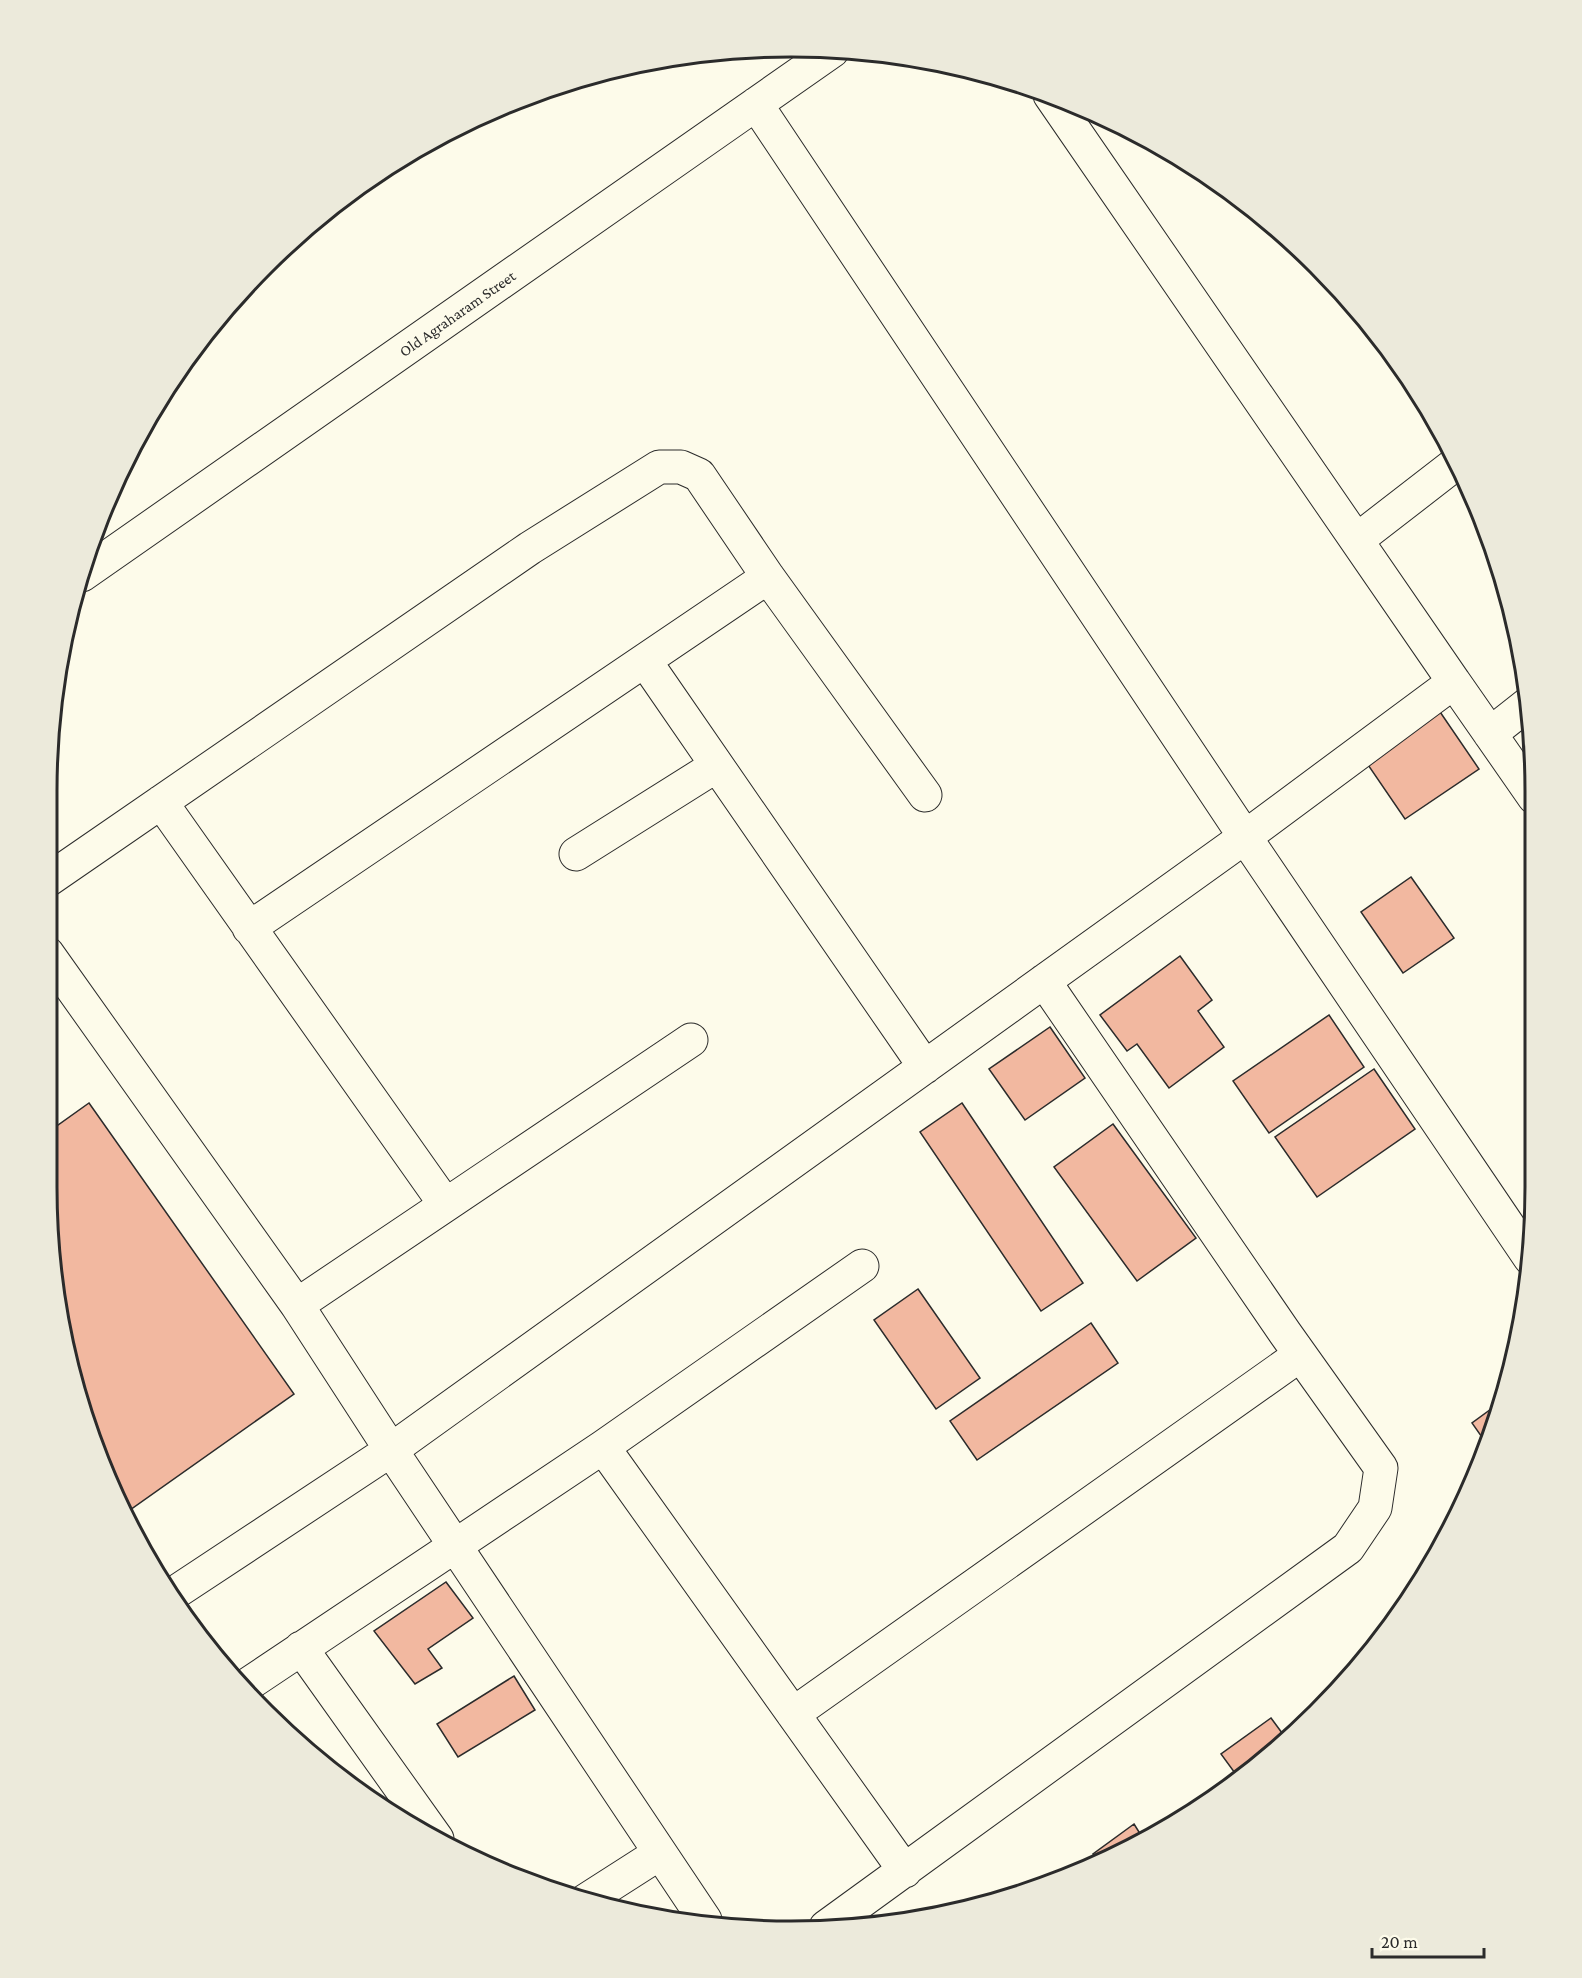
<svg xmlns="http://www.w3.org/2000/svg" width="1582" height="1978" font-family="'Crimson Pro',serif">
	<rect width="100%" height="100%" fill="#fdfbea"/>
	<path fill="#f2b8a0" stroke="#2b2b2b" stroke-width="1.5" d="M1436,706L1479,769L1405,819L1362,756Z
		M1411,877L1454,938L1403,973L1361,912Z
		M1180,956L1212,1000L1198,1011L1224,1047L1169,1088L1137,1044L1127,1051L1100,1015Z
		M1329,1015L1364,1067L1269,1133L1233,1081Z
		M1050,1027L1085,1078L1025,1120L989,1069Z
		M1374,1069L1415,1129L1317,1197L1275,1137Z
		M89,1103L294,1394L127,1512L72,1379L46,1187L47,1133Z
		M962,1103L1083,1283L1041,1311L920,1132Z
		M1113,1124L1196,1238L1137,1281L1054,1167Z
		M918,1289L980,1378L936,1409L874,1320Z
		M1091,1323L1118,1363L977,1460L950,1421Z
		M1502,1401L1486,1443L1472,1423Z
		M446,1582L473,1618L428,1649L442,1668L415,1684L374,1631Z
		M514,1676L535,1710L458,1757L437,1724Z
		M1271,1718L1285,1737L1240,1780L1221,1754Z
		M1134,1824L1144,1840L1121,1855L1099,1863L1093,1854Z"/>
	<g fill="none" stroke-linecap="round" stroke-linejoin="round">
		<g stroke="#2b2b2b" stroke-width="35">
			<path id="minor" d="M756,104L1245,837L1454,682L1050,95
				M1357,540L1459,461
				M82,575L832,51
				M645,661L925,1067
				M1454,682L1534,797
				M1490,734L1528,704
				M161,802L445,1204
				M576,854L716,766
				M48,880L530,548L659,467H681L699,475L768,577L925,795
				M249,928L768,577
				M47,953L297,1305L691,1040
				M603,1447L905,1871
				M173,1594L391,1450L297,1305
				M301,1648L437,1839
				M244,1687L603,1447L862,1266
				M793,1714L1300,1355
				M585,1901L660,1853
				M705,1920L391,1450L1245,837L1530,1258
				M826,1927L1348,1548L1375,1508L1381,1468L1285,1333L1044,981"/>
		</g>
		<use href="#minor" stroke="#fdfbea" stroke-width="33"/>
	</g>
	<g text-anchor="middle" stroke-width="4.5" stroke-linejoin="round" paint-order="stroke">
		<g font-size="16" fill="#2b2b2b" stroke="#fdfbea">
			<text transform="translate(457 313) rotate(-35)" y="6">Old Agraharam Street</text>
		</g>
	</g>
	<path d="M0 0H1582V1978H0ZM791 57H791A734 734 0 0 1 1525 791V1187A734 734 0 0 1 791 1921H791A734 734 0 0 1 57 1187V791A734 734 0 0 1 791 57Z" fill="#eceadb" fill-rule="evenodd"/>
	<path fill="none" stroke="#2b2b2b" stroke-width="3" d="M791 57H791A734 734 0 0 1 1525 791V1187A734 734 0 0 1 791 1921H791A734 734 0 0 1 57 1187V791A734 734 0 0 1 791 57Z"/>
	<path d="M1372 1948v9h112v-9" fill="none" stroke="#2b2b2b" stroke-width="3"/>
	<text x="1381" y="1948" font-size="18" fill="#2b2b2b" stroke="#fdfbea" stroke-width="4.5" paint-order="stroke">20 m</text>
</svg>
